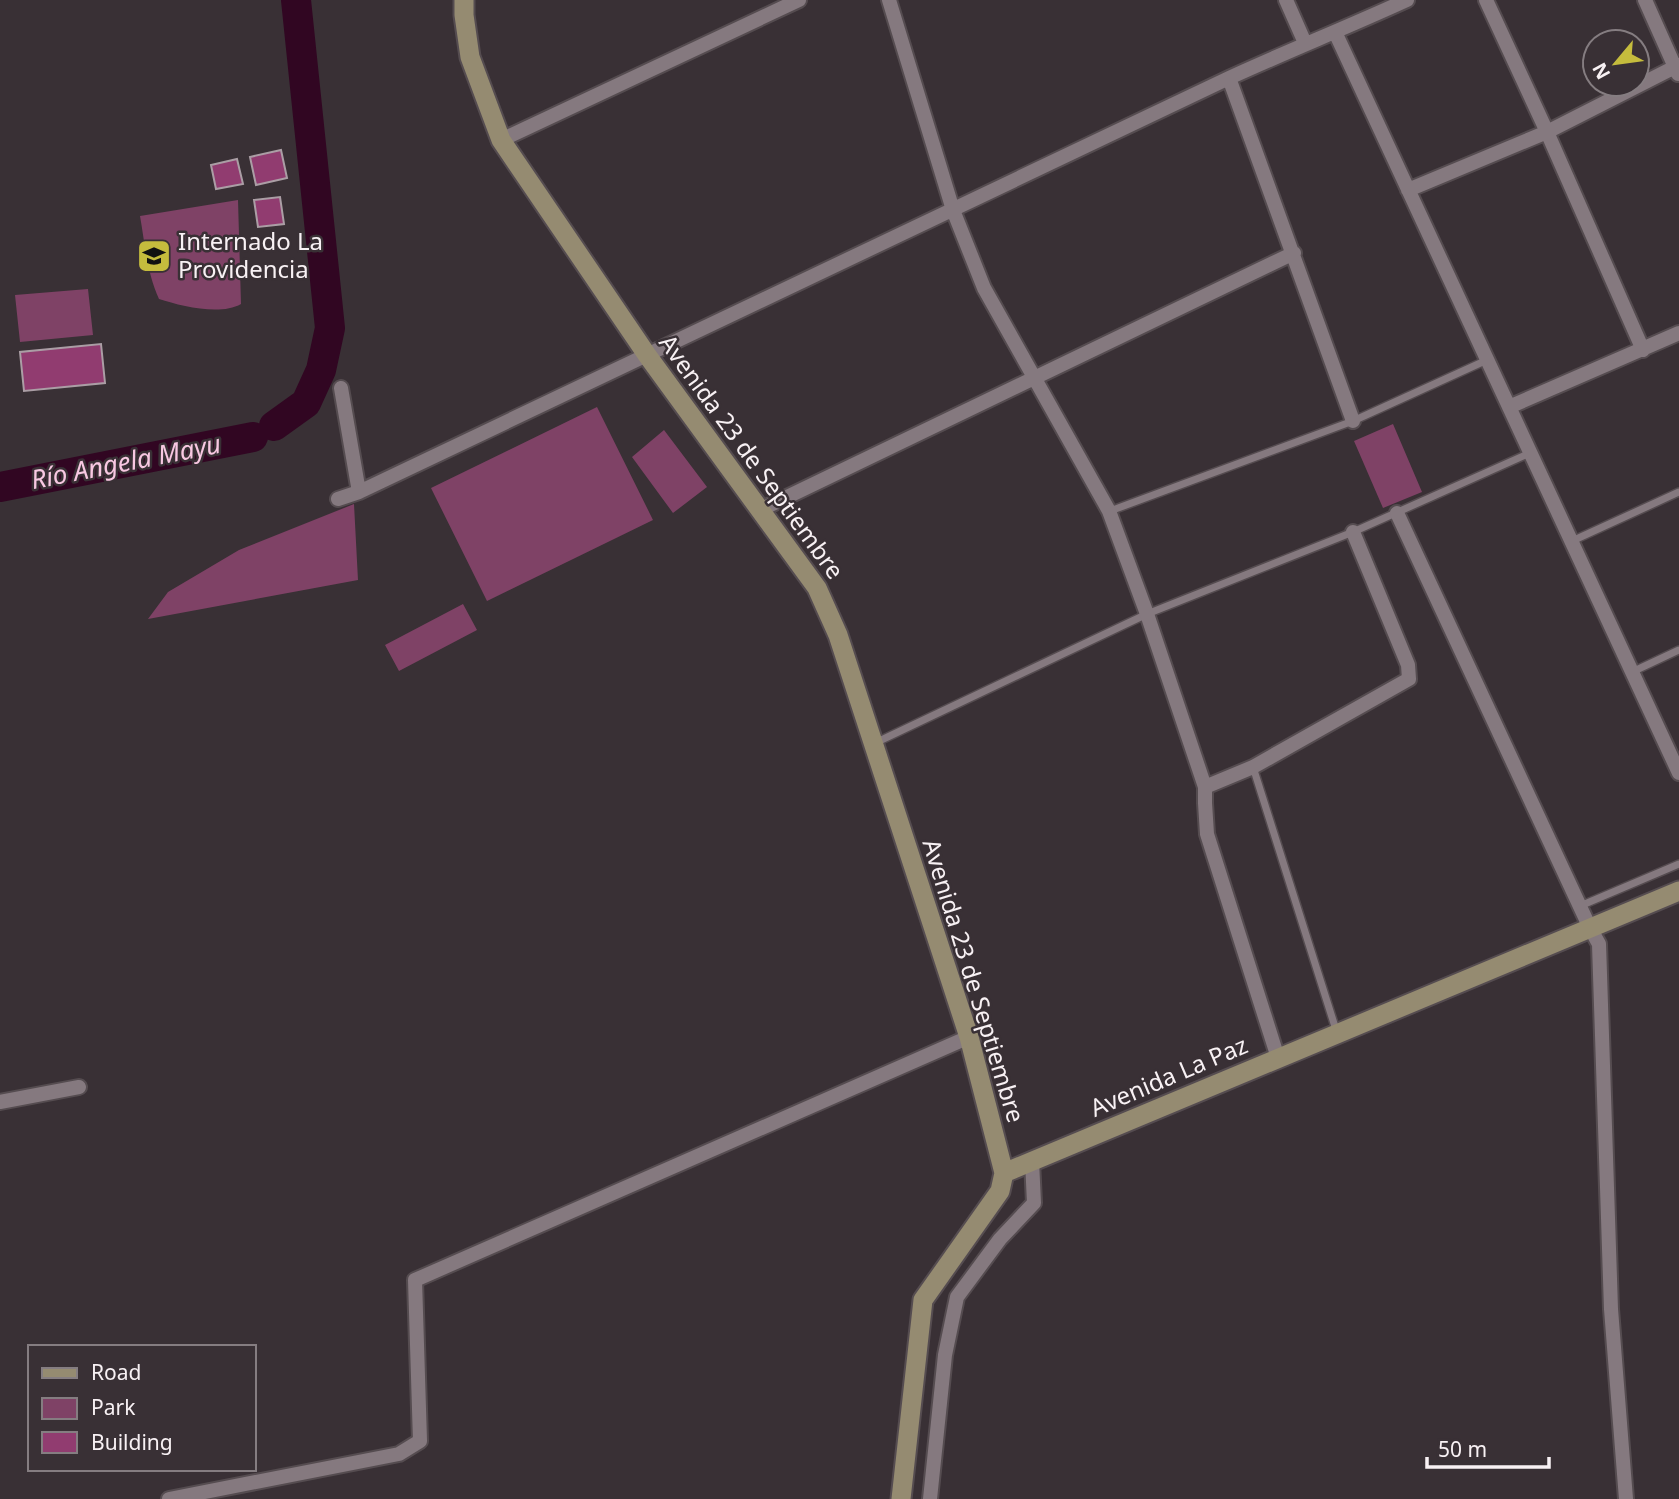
<svg xmlns="http://www.w3.org/2000/svg" width="1679" height="1499" font-family="'Noto Sans',sans-serif">
	<rect width="100%" height="100%" fill="#393035"/>
	<path fill="#7f4266" d="M238,200L241,304C220,316 181,306 159,299C147,273 145,244 140,216Z
		M88,289L93,335L20,342L15,295Z
		M597,407L653,520L487,601L431,488Z
		M1393,424L1422,492L1383,508L1354,441Z
		M664,430L707,487L673,513L632,457Z
		M354,504L358,580L148,619L168,592L239,550Z
		M463,604L477,630L399,671L385,645Z"/>
	<g fill="none" stroke-linecap="round" stroke-linejoin="round">
		<path stroke="#310622" stroke-width="30" d="M274,426L306,403L321,370L330,328L296,0
			M0,487L253,437"/>
	</g>
	<path fill="#913c70" stroke="#ab9ea5" stroke-width="2" d="M281,150L287,178L256,185L250,157Z
		M237,159L243,184L216,189L211,165Z
		M280,197L284,224L258,227L254,200Z
		M101,344L105,383L24,391L20,352Z"/>
	<g fill="none" stroke-linecap="round" stroke-linejoin="round">
		<g stroke="#554c50" stroke-width="10">
			<path id="lane" d="M1110,511L1353,421L1487,360
				M1572,541L1679,492
				M1632,672L1679,650
				M875,743L1147,614L1353,532L1530,453
				M1253,767L1337,1033
				M1580,906L1679,864"/>
		</g>
		<g stroke="#554c50" stroke-width="18">
			<path id="street" d="M889,0L953,210L984,288L1109,511L1147,614L1205,787V803L1207,834L1278,1058
				M1286,0L1305,43
				M1486,0L1547,132L1643,350
				M1645,0L1678,74
				M1335,32L1679,773
				M1229,78L1353,421
				M501,140L799,0
				M1408,190L1547,132L1679,65
				M341,388L359,492
				M1509,407L1679,333
				M338,499L359,492L1229,78C1288,51 1348,27 1407,0
				M760,510L1294,253
				M1397,513L1590,928L1599,944L1611,1309L1626,1499
				M1205,787L1253,767L1409,679L1408,665L1353,532
				M0,1102L79,1087
				M169,1499L399,1454L420,1441L415,1280L969,1037
				M930,1499L945,1355L957,1297L1000,1239L1034,1203L1032,1161"/>
		</g>
		<g stroke="#554c50" stroke-width="23">
			<path id="secondary" d="M464,0V15L470,57L501,140L647,355L817,588L838,635L969,1037L1004,1173L1000,1191L923,1300L901,1499
				M1004,1173L1679,891"/>
		</g>
		<use href="#lane" stroke="#85797f" stroke-width="7"/>
		<use href="#street" stroke="#85797f" stroke-width="14"/>
		<use href="#secondary" stroke="#958b71" stroke-width="19"/>
	</g>
	<defs>
		<g id="school-square" transform="scale(1.75)"><rect x="-9" y="-9" width="18" height="18" rx="4" fill="#c5bc3d" stroke="#393035"/><path d="M0-5L7-2L0 1L-7-2ZM-4 1L0 2.5L4 1V4Q0 6-4 4Z" fill="#111"/></g>
	</defs>
	<g fill-rule="evenodd">
		<use href="#school-square" x="154" y="256"/>
	</g>
	<g text-anchor="middle" stroke-width="5" stroke-linejoin="round" paint-order="stroke">
		<g font-size="24" fill="#f8f1f4" stroke="#393035" text-anchor="start">
			<text x="178" y="250">Internado La<tspan x="178" dy="28">Providencia</tspan></text>
		</g>
		<g font-size="24" fill="#f8f1f4" stroke="#393035">
			<text transform="translate(751 457) rotate(54)" y="8">Avenida 23 de Septiembre</text>
			<text transform="translate(973 981) rotate(73)" y="8">Avenida 23 de Septiembre</text>
			<text transform="translate(1169 1077) rotate(-23)" y="8">Avenida La Paz</text>
		</g>
		<g font-size="26" font-style="italic" fill="#f8c8e2" stroke="#393035">
			<text transform="translate(126 462) rotate(-11)" y="9">Río Angela Mayu</text>
		</g>
	</g>
	<rect x="28" y="1345" width="228" height="126" fill="#393035" stroke="#857d81" stroke-width="2"/>
	<rect x="42" y="1368" width="35" height="10" fill="#958b71" stroke="#857d81" stroke-width="2"/>
	<text x="91" y="1380" font-size="21" fill="#f8f1f4">Road</text>
	<rect x="42" y="1398" width="35" height="21" fill="#7f4266" stroke="#857d81" stroke-width="2"/>
	<text x="91" y="1415" font-size="21" fill="#f8f1f4">Park</text>
	<rect x="42" y="1432" width="35" height="21" fill="#913c70" stroke="#857d81" stroke-width="2"/>
	<text x="91" y="1450" font-size="21" fill="#f8f1f4">Building</text>
	<g transform="translate(1616 63) rotate(241)"><circle r="33" fill="#393035" stroke="#857d81" stroke-width="2"/>
	<path d="M0-5L12 26L0 18L-12 26Z" fill="#c5bc3d"/>
	<text y="-10" font-size="19" font-weight="bold" text-anchor="middle" fill="#f8f1f4">N</text>
	</g>
	<path d="M1427 1457v10h122v-10" fill="none" stroke="#f8f1f4" stroke-width="3.5"/>
	<text x="1438" y="1457" font-size="21" fill="#f8f1f4" stroke="#393035" stroke-width="5" paint-order="stroke">50 m</text>
</svg>
